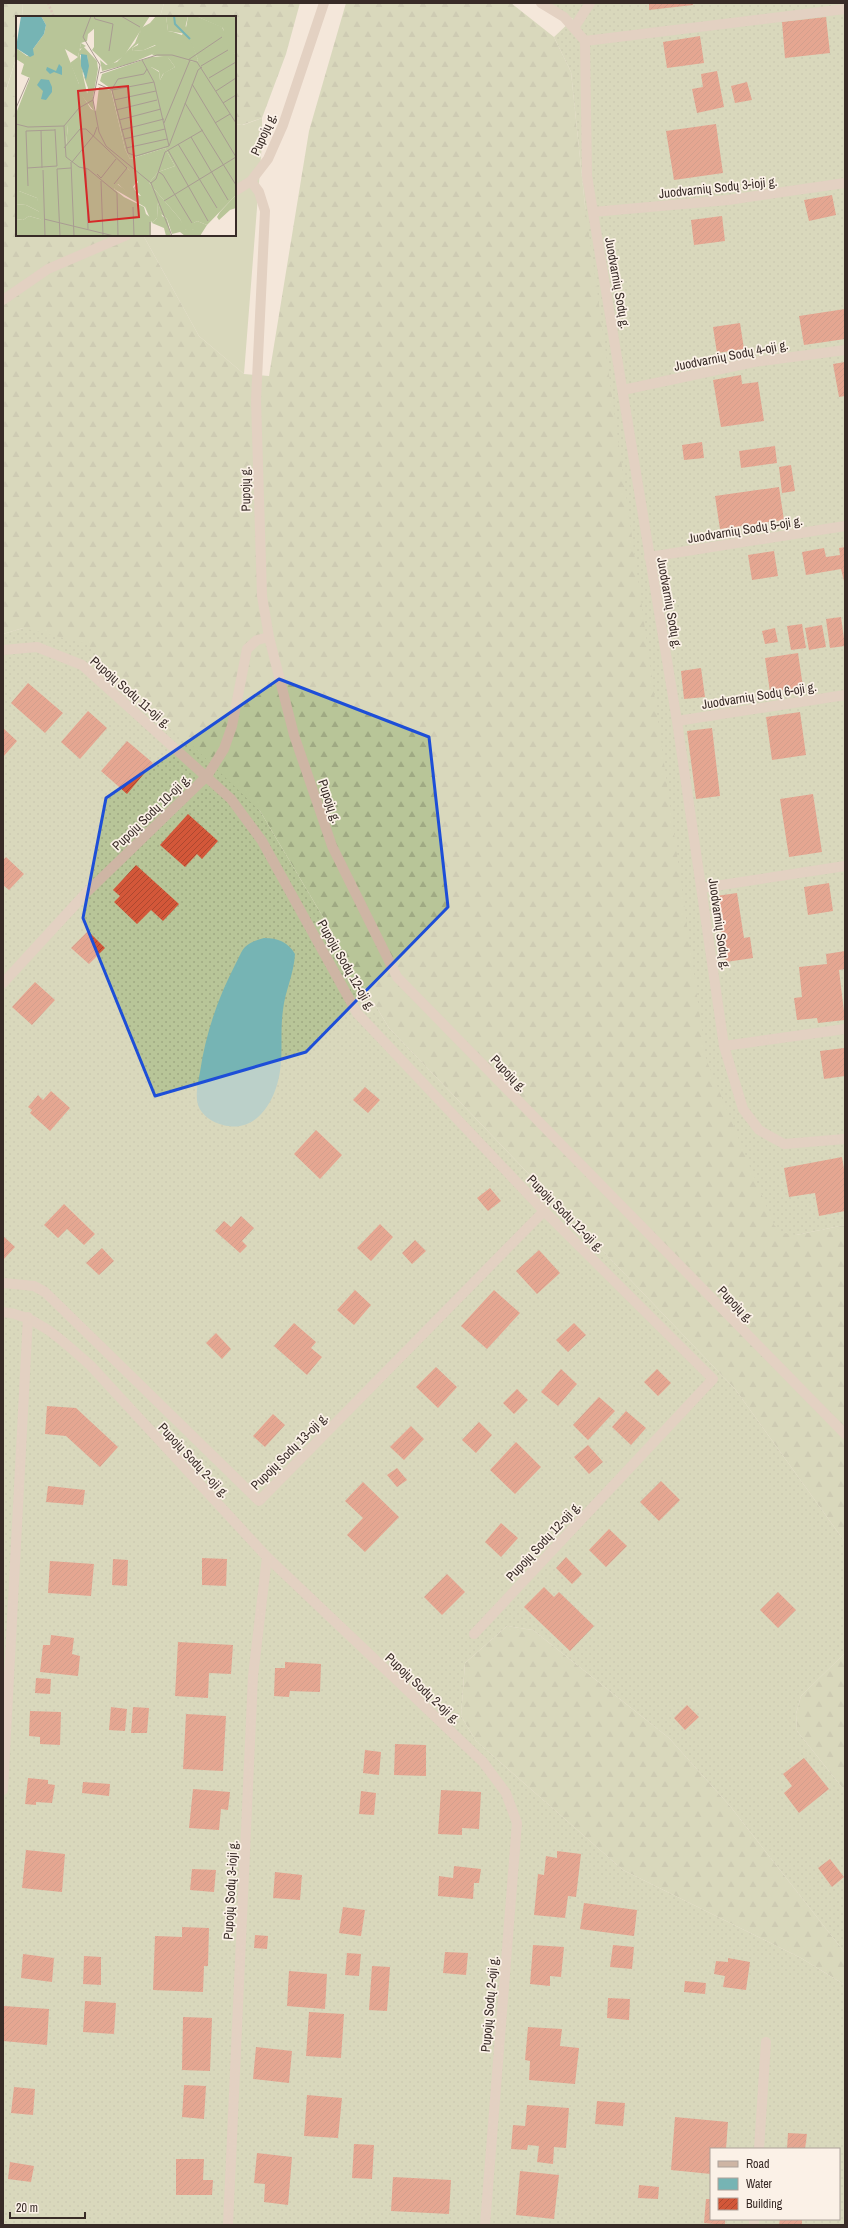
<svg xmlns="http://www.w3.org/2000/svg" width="848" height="2228" font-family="'Archivo Narrow',sans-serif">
	<defs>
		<pattern id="forest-firs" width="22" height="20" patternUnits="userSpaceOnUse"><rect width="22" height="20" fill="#b8c598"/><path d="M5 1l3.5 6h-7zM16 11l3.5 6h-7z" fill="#9fa983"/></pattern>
		<pattern id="garden-dots" width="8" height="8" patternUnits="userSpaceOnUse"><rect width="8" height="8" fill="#b8c598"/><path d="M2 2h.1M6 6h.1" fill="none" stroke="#9fa983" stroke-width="1.8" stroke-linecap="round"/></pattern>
		<pattern id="building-hatch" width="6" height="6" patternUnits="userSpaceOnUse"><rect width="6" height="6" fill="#d35739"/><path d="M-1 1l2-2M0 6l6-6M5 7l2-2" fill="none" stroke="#ac4830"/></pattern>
	</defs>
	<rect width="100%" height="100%" fill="#f4e7da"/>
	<path fill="#b8c598" d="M23,3H164L160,17H22Z
		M17,55V98L6,91Z
		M262,118V144L244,374L199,336L143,235H235V124L243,125Z"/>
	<path fill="url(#forest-firs)" d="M3,3H23L22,17H17V55L6,90L17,98V235H143L199,336L244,374L269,376L309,131L346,3H511L554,37L571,72L585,206L796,1235L845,1225V1542L735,1389L389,1028L260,811L23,628L3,634Z
		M164,3H300L286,54L262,118L242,125L235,124V17H160Z
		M507,1626L533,1630L669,1738L730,1806L845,1953V1985L801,1958L623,1870L476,1741L461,1716L465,1663Z
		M845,1653V1791L797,1731L796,1714L801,1696Z"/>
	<path fill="url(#garden-dots)" fill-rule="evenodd" d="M546,3H845V1225L796,1235L782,1233L774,1225L706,1059L585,206L571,72L554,37L573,19Z
		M23,628L87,644L260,811L389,1028L735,1389L845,1542V1653L801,1696L796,1714L797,1731L845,1791V1953L730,1806L669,1738L533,1630L507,1626L465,1663L461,1716L476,1741L623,1870L801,1958L845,1985V2225H3V634ZM711,2149H839V2219H711Z"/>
	<path fill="#76b4b4" d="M264,938C278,938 288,942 295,954C294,974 285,991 283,1010C280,1031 283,1051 280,1071C276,1100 257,1134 223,1125C212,1122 202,1116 198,1105C195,1094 198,1083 200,1072C206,1032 218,998 236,963C239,958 241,951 245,947C250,942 257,940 264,938Z"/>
	<path fill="url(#building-hatch)" d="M649,3H693V5L649,10Z
		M826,17L830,53L785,58L782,22Z
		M700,36L704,63L667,68L663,42Z
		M717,71L724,107L697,113L692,89L703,87L701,74Z
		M747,82L752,100L735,103L731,86Z
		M716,124L723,173L674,180L666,131Z
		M832,195L836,215L809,221L804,200Z
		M722,216L725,241L694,245L691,220Z
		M845,309V339L804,345L799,316Z
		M740,323L744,349L717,353L713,327Z
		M845,362V396L839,397L833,364Z
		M741,375L742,384L758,382L764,421L721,427L713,380Z
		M702,442L704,458L684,460L682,445Z
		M775,446L777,463L741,468L739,451Z
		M791,465L795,491L782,493L779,467Z
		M779,487L784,520L720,529L715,496Z
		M845,547V585L841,569L806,575L802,552L824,548L826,557L840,555L839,548Z
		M774,551L778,576L752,580L748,555Z
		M841,617L845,646L830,648L826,619Z
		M802,624L806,648L791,650L787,626Z
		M822,625L826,647L809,650L805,628Z
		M775,628L778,642L765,644L762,631Z
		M798,653L803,687L770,692L765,658Z
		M701,668L705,697L684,699L681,671Z
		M28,683L63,713L45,733L11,703Z
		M88,711L107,728L80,759L61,742Z
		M800,712L806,755L772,760L766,717Z
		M3,728L17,741L3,757Z
		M712,728L720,796L696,799L687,731Z
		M127,741L153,763L127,794L101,771Z
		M813,794L822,852L789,857L780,799Z
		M188,814L218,841L202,859L197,854L185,867L160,845Z
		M6,857L24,874L9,890L3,885V860Z
		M136,865L179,904L163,921L151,910L137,924L114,902L120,896L113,890Z
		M829,883L833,911L808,915L804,887Z
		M737,893L744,938L750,937L753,958L726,962L716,896Z
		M88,931L105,948L89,964L71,948Z
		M845,951V969L839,970L845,1020L818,1023L817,1018L797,1020L794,998L802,997L799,967L827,964L826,954Z
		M35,982L55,1000L32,1025L12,1007Z
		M844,1048L845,1076L824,1079L820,1051Z
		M365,1087L380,1100L368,1113L353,1100Z
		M51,1091L70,1108L50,1131L30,1113L32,1110L28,1107L38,1095L43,1100Z
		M316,1130L342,1155L320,1179L294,1154Z
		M842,1157L845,1175V1211L819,1216L815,1193L789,1197L784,1168Z
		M490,1188L501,1201L488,1211L477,1198Z
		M64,1204L95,1234L84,1245L67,1229L58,1238L44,1225Z
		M241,1216L254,1228L242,1241L247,1246L240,1253L215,1231L224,1221L231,1227Z
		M380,1224L393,1237L371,1261L357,1248Z
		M3,1236L15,1247L3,1260Z
		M415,1240L426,1251L412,1264L402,1253Z
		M102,1248L114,1261L99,1275L86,1263Z
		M539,1250L560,1273L537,1294L516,1271Z
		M355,1290L371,1305L354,1325L337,1310Z
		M494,1290L520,1313L487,1349L461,1326Z
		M294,1323L316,1342L311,1348L322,1357L307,1375L274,1346Z
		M574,1323L586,1335L568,1352L556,1340Z
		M216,1333L231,1349L222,1359L206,1343Z
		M436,1367L457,1387L438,1408L416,1387Z
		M561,1369L577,1384L558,1406L541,1392Z
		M657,1369L671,1383L658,1396L644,1382Z
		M517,1389L528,1400L514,1414L503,1403Z
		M599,1397L615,1411L588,1440L573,1425Z
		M47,1406L76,1408L118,1447L100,1467L66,1436L45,1434Z
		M626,1411L646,1428L631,1445L612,1427Z
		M273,1414L285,1425L265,1447L253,1436Z
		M479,1422L492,1435L476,1453L462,1440Z
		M411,1426L424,1439L404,1460L390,1447Z
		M516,1442L541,1467L515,1494L490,1470Z
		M588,1445L603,1462L589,1474L574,1457Z
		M397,1468L407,1480L397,1487L387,1475Z
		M661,1481L680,1500L659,1521L640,1502Z
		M363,1482L399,1517L365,1552L347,1535L363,1518L345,1501Z
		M48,1486L85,1490L83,1505L46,1502Z
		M501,1523L518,1538L501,1557L485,1542Z
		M609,1529L627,1546L606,1567L589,1550Z
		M566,1557L582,1574L572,1584L556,1568Z
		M202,1558L227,1559L226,1586L202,1585Z
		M113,1559L128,1560L127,1586L112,1585Z
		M50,1561L94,1564L91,1596L48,1593Z
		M447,1574L465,1592L442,1615L424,1597Z
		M544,1587L554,1597L559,1592L594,1626L570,1651L524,1607Z
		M778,1592L796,1610L778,1628L760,1610Z
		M51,1635L74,1638L72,1654L80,1656L78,1676L40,1672L43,1645H50Z
		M178,1642L233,1645L231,1674L209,1673L208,1698L175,1696Z
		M285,1662L321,1664L320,1692L290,1691L289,1697L274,1696L275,1668H285Z
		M36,1678L51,1679L50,1694L35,1693Z
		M687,1705L699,1717L685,1730L674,1718Z
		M111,1707L127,1709L125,1731L109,1730Z
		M133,1707L149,1708L147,1733H131Z
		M30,1711L61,1712L60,1745L40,1744V1737L29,1736Z
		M186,1714L226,1716L223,1771L183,1769Z
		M395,1744L426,1745V1776L394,1775Z
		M365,1750L381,1752L379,1775L363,1773Z
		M804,1758L829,1789L799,1813L784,1793L792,1786L783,1774Z
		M28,1778L48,1780V1784L55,1785L52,1803L36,1802V1805L25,1804Z
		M83,1782L110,1784L109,1796L82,1793Z
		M193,1789L230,1792L228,1810L221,1809L219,1830L189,1828Z
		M441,1790L481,1792L479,1829L462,1828V1835L438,1834Z
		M361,1791L376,1793L374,1815L359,1814Z
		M26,1850L65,1854L62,1892L22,1888Z
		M557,1851L581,1854L576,1897L568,1896L565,1918L534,1915L538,1874L544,1875L546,1856L557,1858Z
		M830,1859L844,1877L832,1887L818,1868Z
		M454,1866L481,1869L479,1883H474L473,1899L438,1896L439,1876L453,1878Z
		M192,1869L216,1870L214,1892L190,1890Z
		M275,1872L302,1875L300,1900L273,1898Z
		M584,1903L637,1910L634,1936L580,1929Z
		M343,1907L365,1910L361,1936L339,1933Z
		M182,1927L209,1928L208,1966H204L203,1992L153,1990L155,1936L182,1937Z
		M255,1935L268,1936L267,1949L254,1948Z
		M533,1945L564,1947L561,1977L550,1976V1986L530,1984Z
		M613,1945L634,1947L632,1969L610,1967Z
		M445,1952L468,1953L466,1975L443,1973Z
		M347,1953L361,1954L359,1976L345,1975Z
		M23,1954L54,1958L52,1982L21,1978Z
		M84,1956L101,1957V1985L83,1984Z
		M728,1958L750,1962L746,1990L723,1987L725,1976L714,1974L716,1961L728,1962Z
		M372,1966L390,1967L387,2011L369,2010Z
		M289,1971L327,1974L325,2009L287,2006Z
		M685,1981L706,1983L705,1994L684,1992Z
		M608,1998L630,1999L629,2020L607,2018Z
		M85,2001L116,2003L114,2034L83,2032Z
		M4,2006L49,2009L47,2045L3,2041Z
		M309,2012L344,2014L341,2058L306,2056Z
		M183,2017L212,2018L210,2071L182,2070Z
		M528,2027L562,2029L560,2046L579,2048L575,2084L529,2080L530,2061L525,2060Z
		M256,2047L292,2051L289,2083L253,2079Z
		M184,2085L206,2086L204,2119L182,2117Z
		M14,2087L35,2089L33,2115L11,2113Z
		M307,2095L342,2098L338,2138L304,2136Z
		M597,2101L625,2103L623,2126L595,2124Z
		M527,2105L569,2108L566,2148L554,2147L553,2164L537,2162L539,2146L528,2145L527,2150L511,2149L513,2125L525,2126Z
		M675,2117L728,2122L726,2149H711V2174L671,2170Z
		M788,2133L807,2134L805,2149H787Z
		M354,2144L374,2145L372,2179L352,2178Z
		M257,2153L292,2157L288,2205L264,2202L265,2184L254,2183Z
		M176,2159H204L203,2180H213L212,2195H176Z
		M10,2162L34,2166L31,2182L8,2179Z
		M520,2171L559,2175L554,2219L516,2215Z
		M393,2177L451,2180L449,2214L391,2211Z
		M639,2185L659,2187L658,2199L638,2198Z
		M706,2199H711V2219H725V2225L704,2223Z
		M780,2219H802V2225H779Z"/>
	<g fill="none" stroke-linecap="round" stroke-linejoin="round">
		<path stroke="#ba9f8e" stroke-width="2.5" stroke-dasharray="2 2" stroke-linecap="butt" d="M48,3L54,17"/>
		<path stroke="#ceb5a4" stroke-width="10" d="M541,3L564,17L585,41L587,176L677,721L724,1046L743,1109L759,1130L784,1144L845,1139
			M574,28L590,3
			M585,41L845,9
			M251,181L259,192L265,211L256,400L262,596L269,637L294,735L332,846L397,977L845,1434
			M235,191L251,181L268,159L283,125L324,3
			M593,212L728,200L845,183
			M3,300L48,269L127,235
			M623,390L754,362L845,350
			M649,557L845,526
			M3,650L37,647L82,665L231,799L262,841L357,1013L544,1211L713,1379L474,1634
			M677,721L845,695
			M702,888L845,866
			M3,983L85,894L207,776L224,749L232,726L247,649L257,640L269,637
			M724,1046L845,1029
			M3,1283L34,1286L45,1292L259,1501L544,1211
			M3,1312C38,1315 66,1344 91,1366L267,1557L483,1762L506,1793L517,1823L485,2225
			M3,1790L28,1317
			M759,2149L766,2042
			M228,2225L253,1676L267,1557
			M754,2225V2219"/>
	</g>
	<path d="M0 0H848V2228H0ZM279,679L429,737L448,907L306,1052L155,1096L83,918L106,798Z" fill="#f4e7da" fill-opacity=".55" fill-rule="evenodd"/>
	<path fill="none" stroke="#1d4ed8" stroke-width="3" stroke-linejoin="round" d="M279,679L429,737L448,907L306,1052L155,1096L83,918L106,798Z"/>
	<g text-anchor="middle" stroke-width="3.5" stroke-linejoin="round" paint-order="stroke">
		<g font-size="13" fill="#382b27" stroke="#fbf1e7">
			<text transform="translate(263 134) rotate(-66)" y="5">Pupojų g.</text>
			<text transform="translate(718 187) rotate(-6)" y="5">Juodvarnių Sodų 3-ioji g.</text>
			<text transform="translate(618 283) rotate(80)" y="5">Juodvarnių Sodų g.</text>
			<text transform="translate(731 355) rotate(-11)" y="5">Juodvarnių Sodų 4-oji g.</text>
			<text transform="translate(245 489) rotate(-91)" y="5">Pupojų g.</text>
			<text transform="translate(745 529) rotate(-9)" y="5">Juodvarnių Sodų 5-oji g.</text>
			<text transform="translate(670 603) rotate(80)" y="5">Juodvarnių Sodų g.</text>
			<text transform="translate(131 692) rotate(41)" y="5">Pupojų Sodų 11-oji g.</text>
			<text transform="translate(759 695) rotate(-9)" y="5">Juodvarnių Sodų 6-oji g.</text>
			<text transform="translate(330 801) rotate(71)" y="5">Pupojų g.</text>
			<text transform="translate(151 812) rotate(-44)" y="5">Pupojų Sodų 10-oji g.</text>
			<text transform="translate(720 924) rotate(82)" y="5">Juodvarnių Sodų g.</text>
			<text transform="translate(347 965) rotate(60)" y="5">Pupojų Sodų 12-oji g.</text>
			<text transform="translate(509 1073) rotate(46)" y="5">Pupojų g.</text>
			<text transform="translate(566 1213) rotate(45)" y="5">Pupojų Sodų 12-oji g.</text>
			<text transform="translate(736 1304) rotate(46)" y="5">Pupojų g.</text>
			<text transform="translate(289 1451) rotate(-45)" y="5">Pupojų Sodų 13-oji g.</text>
			<text transform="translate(194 1460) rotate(47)" y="5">Pupojų Sodų 2-oji g.</text>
			<text transform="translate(543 1541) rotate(-47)" y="5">Pupojų Sodų 12-oji g.</text>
			<text transform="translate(423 1688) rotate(43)" y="5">Pupojų Sodų 2-oji g.</text>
			<text transform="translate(230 1890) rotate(-87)" y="5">Pupojų Sodų 3-ioji g.</text>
			<text transform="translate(489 2004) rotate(-85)" y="5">Pupojų Sodų 2-oji g.</text>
		</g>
	</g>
	<g transform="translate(16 16)">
		<rect width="220" height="220" fill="#f4e7da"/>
		<path d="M140,0H150L152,15L157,16L166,19L170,9L182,44L179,46L136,39L142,32L139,29L128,34L117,35L116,32L122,29L125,12L134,7ZM65,27L70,30L64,33V46L71,77L77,81L78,95L66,80H63V68L54,47L62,41ZM142,186L146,200L151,203L155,220H150L148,212L136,207L141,202ZM0,188L10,189L26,197L27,204L13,200L7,204L0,203Z" fill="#b8c598"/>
		<path d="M25,0H78L79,12L72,18L71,25L65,27L62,41L49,33L63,68V80L66,79L75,93L80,95L83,71L95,74L109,133L114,143L149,132L159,150L142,156L133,167L164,203L170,214L178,213V207L181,205L191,209L184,220H169L164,216L156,218L151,203L145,198L142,186L141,202L136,207L129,191L98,173L101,168L114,177L125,180L118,172L122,166L112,153L90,133L50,130L52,109L38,113L3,175L21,182L26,197L10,189L0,188L1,95L14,62L5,58L8,48L0,43V32L11,40H16L17,33L28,18L30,9ZM150,0H172L169,12L170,18L152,15ZM125,12L124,26L116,32L117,35L128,34L141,29L143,32L139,37L113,48L86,55L84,44L90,49L101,46L119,27ZM67,30L81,45L82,53L77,81L71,79L72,72L64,50L63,36ZM64,39H71L72,47L68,62ZM151,40L159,51L147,58L144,64L143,55L135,51V41ZM220,179V192L214,194L203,204L201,201L204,196ZM13,200L27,204V220H0V203L7,204Z" fill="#b8c598" fill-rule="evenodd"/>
		<path d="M180,0H220V40L209,22L207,12Z" fill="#b8c598"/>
		<path d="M78,0H134L108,40L93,50L76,34L78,31ZM172,0H180L206,11L220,40V179L191,209L181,205L178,207V213L173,215L168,213L164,203L133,167L142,156L159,150L149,132L114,143L109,133L95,73L84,65L86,58L135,41V51L143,56L144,64L148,57L159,51L151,40L179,46L182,44L170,13ZM38,109H52L50,129L64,113L70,112L112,153L122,164L117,171L126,185L122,186L102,168L98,173L108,181L128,191L130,198L135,202V220H27L21,182L3,175L1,114L38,113Z" fill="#b8c598"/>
		<path d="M5,0H25L30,9L28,18L17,33L18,39L14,41L0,32ZM65,38L71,39L73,50L70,64L65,50ZM43,48L46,51V59L38,56L34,58L30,54L31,51L40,55ZM25,63L33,64L36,71V76L30,84L25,83L27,75L21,69Z" fill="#76b4b4"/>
		<path fill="none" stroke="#76b4b4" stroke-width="2" d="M158,0L159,8L174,23"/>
		<path fill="none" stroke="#a99c92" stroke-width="1" d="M75,0L67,21L84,49L77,84L83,116L90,130L135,167L156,220M78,0L79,3L97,8L93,35M105,0L124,11M126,44L138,66L153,130M172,44L206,21M185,50L212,34M84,57L141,39H156L181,46L220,107M193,62L220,46M82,68L96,74L112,137L120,140L153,130M176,68L220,141M96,73L102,63L128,58L131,53M96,74L138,66M200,75L220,62M98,84L140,75M169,87L220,169M207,87L220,79M0,92L13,62M100,94L141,84M103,104L145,93M148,107L174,44M199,107L214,98M0,108L12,111L48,110L63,92L77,84M48,110L50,141L63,151L72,153L101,177L102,220M105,114L148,103M25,115L26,152M175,121L212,184M108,123L149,113M162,128L201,192M153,130L182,54L186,51M48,132L64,113H70L111,152L98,168M110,132L151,123M152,134L192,205M55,146L58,220M56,146L78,119L81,111M11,152L41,150L39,113M70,152L72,213M27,154L29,220M143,156L147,159L176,207M81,158L85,162L100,143M85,165L87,220M135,167L140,163L149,136L187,114M12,170L10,115L39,114M148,185L220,141M117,191L118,220M28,203L98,220M44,220L41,153L55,152M134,220V206"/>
		<path fill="#d62828" fill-opacity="0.15" stroke="#d62828" stroke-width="2" d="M112,70L123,201L73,206L62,75Z"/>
		<rect width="220" height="220" fill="none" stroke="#382b27" stroke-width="2"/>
	</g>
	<rect width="848" height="2228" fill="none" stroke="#382b27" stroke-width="8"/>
	<rect x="710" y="2148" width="130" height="72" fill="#fbf1e7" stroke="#ada29a"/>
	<rect x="718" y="2161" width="20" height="6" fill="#ceb5a4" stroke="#ada29a"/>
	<text x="746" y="2168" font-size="12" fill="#382b27">Road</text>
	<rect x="718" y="2178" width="20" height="12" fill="#76b4b4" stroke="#ada29a"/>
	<text x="746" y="2188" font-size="12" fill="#382b27">Water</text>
	<rect x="718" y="2198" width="20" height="12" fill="url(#building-hatch)" stroke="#ada29a"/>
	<text x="746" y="2208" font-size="12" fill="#382b27">Building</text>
	<path d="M10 2212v6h75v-6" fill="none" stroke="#382b27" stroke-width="2"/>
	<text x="16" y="2212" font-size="12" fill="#382b27" stroke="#fbf1e7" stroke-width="3" paint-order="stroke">20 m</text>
</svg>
